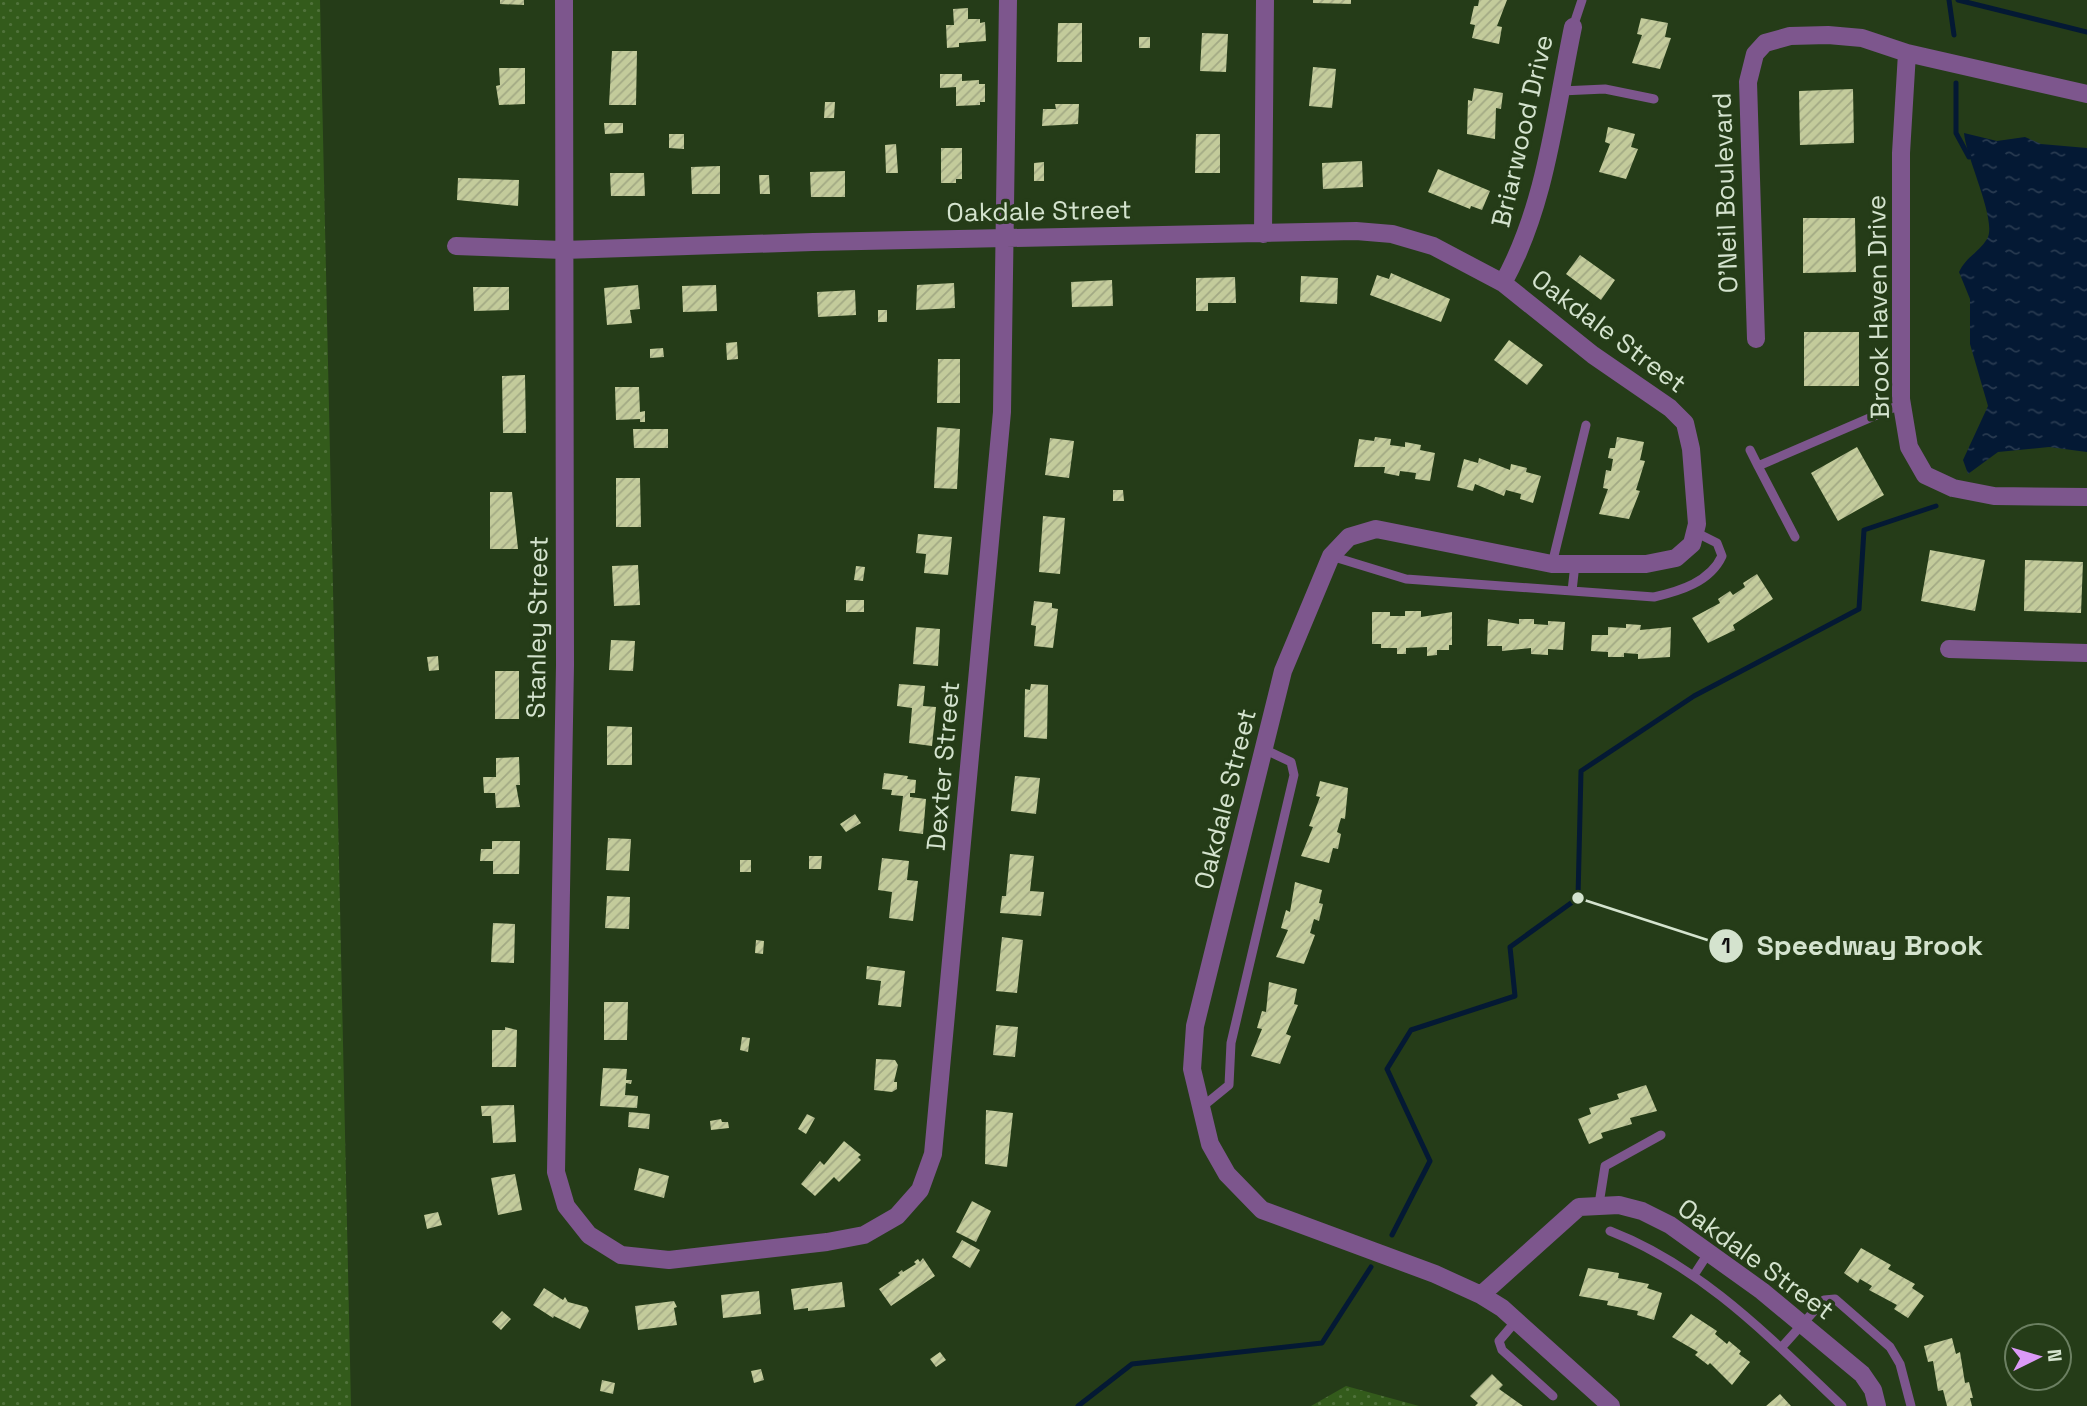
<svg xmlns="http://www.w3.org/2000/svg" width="2087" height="1406" font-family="'Space Grotesk',sans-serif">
	<defs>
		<pattern id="grass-dots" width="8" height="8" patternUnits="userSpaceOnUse" patternTransform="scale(1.75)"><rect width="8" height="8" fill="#335b1b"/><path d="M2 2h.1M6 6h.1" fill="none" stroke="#50723b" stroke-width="1.8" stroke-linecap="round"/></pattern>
		<pattern id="water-ripples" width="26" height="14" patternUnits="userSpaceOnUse" patternTransform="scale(1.75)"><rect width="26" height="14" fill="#041934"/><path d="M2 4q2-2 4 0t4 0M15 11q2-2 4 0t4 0" fill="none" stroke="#283a50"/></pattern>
		<pattern id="building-hatch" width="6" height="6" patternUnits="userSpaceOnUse" patternTransform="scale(1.75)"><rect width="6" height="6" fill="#c3cb9b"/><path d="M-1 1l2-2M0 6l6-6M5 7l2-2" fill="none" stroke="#a2a984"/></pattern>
	</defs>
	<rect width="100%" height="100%" fill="#253c18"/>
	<path fill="url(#grass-dots)" d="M0,0H320L351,1406H0Z
		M1346,1386L1419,1406H1311Z"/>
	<path fill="url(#water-ripples)" d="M1964,133L1997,141L2025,137L2041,144L2087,148V452L2049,447L1998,452L1968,474L1963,460L1988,406L1970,344V299L1959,272C1966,257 1979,252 1987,239C1998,222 1966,158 1964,133Z"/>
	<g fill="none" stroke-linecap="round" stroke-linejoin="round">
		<path stroke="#041934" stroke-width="5" d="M1949,0L1954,35
			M1958,0L2087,32
			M1956,83V133L1969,157
			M1392,1235L1430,1161L1387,1069L1411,1030L1515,996L1510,947L1578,898L1581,771L1694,696L1859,609L1864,530L1936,506
			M1078,1406L1132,1364L1322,1343L1371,1267"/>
	</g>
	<path fill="url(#building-hatch)" d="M500,0H524V5L500,4Z
		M1313,0H1351V4L1313,3Z
		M1479,0H1507L1497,26L1502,27L1499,44L1472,38L1475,25L1470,24L1474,6H1478Z
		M968,8V19H980V23L985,22L986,41L959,43V47L947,48L946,25H954L953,9Z
		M1641,18L1668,23L1665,37L1671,38L1660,69L1632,63L1642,35L1637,34Z
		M1058,23H1082V62H1057Z
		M1202,33L1228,34L1226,72L1200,71Z
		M1139,37H1150V48H1139Z
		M612,51H637L636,105H609Z
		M1313,67L1336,69L1332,108L1309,106Z
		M499,68H525V104L499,105L496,86L500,85Z
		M940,74H962V81L979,80V84H985V102H980V105L956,106V87L940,88Z
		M1474,88L1503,93L1501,109L1496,108L1495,139L1467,134L1468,100L1472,101Z
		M1853,89L1854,143L1800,145L1799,91Z
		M825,102H835L834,118H824Z
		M1055,104H1079L1078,124L1042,126L1043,109H1056Z
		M604,123H623V133L605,134Z
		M1608,127L1635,134L1631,147L1638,149L1626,179L1599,172L1610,144L1605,142Z
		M669,134H684V149L669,148Z
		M1196,134H1220V173H1195Z
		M896,144L898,173H886L885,145Z
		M941,148H962V179H956V183H941Z
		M1362,161L1363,187L1323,189L1322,163Z
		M1044,162V181H1034V163Z
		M720,166V194H692L691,167Z
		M1438,169L1490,191L1482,210L1471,206L1470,209L1428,192Z
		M845,171V197H811L810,172Z
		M610,173H644L645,196H611Z
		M759,175H769L770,194H760Z
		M458,178L519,180L518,206L457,200Z
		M1803,218H1855L1856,272L1803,273Z
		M1580,255L1615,280L1601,300L1566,274Z
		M1391,273L1450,299L1441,322L1370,295L1377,275L1389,279Z
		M1301,276L1338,278L1337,304L1300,302Z
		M1235,277L1236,303H1208V311H1196V278Z
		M1112,280L1113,306L1072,307L1071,282Z
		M954,283L955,308L916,310L917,285Z
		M638,285L640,309L630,310L632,323L607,325L604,288Z
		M716,285L717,311L683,312L682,286Z
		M473,287H509V310L474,311Z
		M855,290L856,315L818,317L817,292Z
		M878,310H887V322H878Z
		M1804,332H1859V386H1804Z
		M1509,340L1543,365L1527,385L1494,360Z
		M737,342L738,359L727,360L726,343Z
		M663,348L664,357L650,358V349Z
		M938,359H960V403H937Z
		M525,375L526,433H503L502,376Z
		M615,387H639L640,412L645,411V422H640V419L616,420Z
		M937,427L960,429L957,489L934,488Z
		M633,429H668V448H634Z
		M1375,437L1391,439L1390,445L1405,447V442L1421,445L1420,450L1435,453L1430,481L1415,479L1416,473L1400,471L1399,476L1384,473L1385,467H1354L1359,439L1374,441Z
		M1617,437L1644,442L1640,460L1645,461L1636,490L1640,491L1629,519L1599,514L1608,489L1603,488L1606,470L1611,471L1613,459L1608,458L1610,448H1615Z
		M1050,438L1074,441L1069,478L1045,475Z
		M1857,447L1884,495L1838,521L1811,473Z
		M1479,458L1510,470L1511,464L1527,468L1526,472L1541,476L1533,503L1520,499L1521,494L1506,490L1504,496L1475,484L1473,491L1457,487L1464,459L1478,463Z
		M616,478H640L641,527H616Z
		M1113,490H1123L1124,501H1113Z
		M490,492H512L518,549H490Z
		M1043,516L1065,518L1060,574L1039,572Z
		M918,534L952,537L948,575L924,573L926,554L916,553Z
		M1930,550L1985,560L1975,611L1921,601Z
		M2025,560L2083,562L2081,613L2024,611Z
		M638,565L640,605L614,606L612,566Z
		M856,566L865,567L863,581L854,580Z
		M1757,574L1773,599L1733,625L1735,630L1708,643L1692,618L1720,603L1718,599L1730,591L1733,595L1745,587L1743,583Z
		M846,600H864V612H846Z
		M1034,601L1052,603V608L1058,609L1053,648L1034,646L1036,626L1031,625Z
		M1405,611H1421V617L1452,612V645H1449V650H1437V655L1427,656V647L1406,648V654H1397V648H1381V644H1372V612H1390V616H1405Z
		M1488,619L1519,624V619H1534V624L1548,625V621L1565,622L1563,650L1548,649V655L1531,654V648L1502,651V646H1487Z
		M1626,624L1641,625L1640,630L1671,627L1670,657L1638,659V654L1624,653V657H1608V652L1591,651L1592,635H1608V627L1626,628Z
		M916,627L940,629L938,666L913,664Z
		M611,640L635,641L633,671L609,670Z
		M438,656L439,670L429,671L427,657Z
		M495,671H519V719H495Z
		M899,684L925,686L923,706L936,707L932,746L909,743L912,708L897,706Z
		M1031,684L1048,685L1047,739L1024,737L1025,689L1030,690Z
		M607,726L632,727V765H607Z
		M519,757L520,785H516L520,807L496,808L495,793H484L483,777H496V758Z
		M884,773L908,776L907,779L916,780L915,793H910V797L926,799L923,834L899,831L903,796L891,795L892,790L882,789Z
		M1015,776L1040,778L1036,814L1011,811Z
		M1320,781L1348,788L1345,819L1341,818L1337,832L1341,834L1338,849L1333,848L1329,863L1301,856L1313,827L1309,826L1320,797L1316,796Z
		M855,814L861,823L846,832L840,824Z
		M608,838L631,839L629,871L606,870Z
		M492,841H520L519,874H493V861H480L481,849H492Z
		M1010,854L1034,856L1030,891L1044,892L1041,916L1000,913L1002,896H1006Z
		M809,856H822L821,869H809Z
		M882,858L909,861L907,880L918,881L913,921L889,918L892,892L878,890Z
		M740,860H751V872H740Z
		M1295,882L1322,890L1319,903L1323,904L1319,921L1314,919L1310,933L1315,935L1304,964L1276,957L1288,930L1281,928L1286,910L1290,912Z
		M607,896L630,897L629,929L605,928Z
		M493,923L515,924L514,963L491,962Z
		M1002,937L1023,940L1017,993L996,991Z
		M756,940L764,941L763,954L755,953Z
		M867,966L905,971L901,1007L878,1005L881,981L866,979Z
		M1269,982L1297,989L1294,1004L1298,1005L1286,1034L1291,1036L1280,1064L1251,1056L1262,1029L1257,1028L1262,1011L1266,1012Z
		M604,1002H628L627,1040H604Z
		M996,1025L1018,1027L1015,1057L993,1055Z
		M505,1027L517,1030L516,1067H492V1030H505Z
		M742,1037L750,1038L748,1052L740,1050Z
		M876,1059L895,1060L898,1065L894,1082H897V1089L892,1092L874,1090Z
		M603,1068L627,1069L626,1080H632L631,1084L626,1083L625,1095L638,1096L637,1108L600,1106Z
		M1646,1085L1657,1111L1630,1118L1632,1124L1601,1133L1603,1138L1589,1144L1578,1119L1591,1114L1589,1108L1619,1099L1617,1094Z
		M514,1105L516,1142L493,1143L491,1116H482L481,1106Z
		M986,1110L1013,1113L1007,1167L985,1164Z
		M629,1112L650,1114L649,1129L628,1127Z
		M807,1114L815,1118L806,1134L798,1129Z
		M721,1119L722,1122H728L729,1128L711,1130L710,1121Z
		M844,1141L861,1155L858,1157L861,1160L839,1182L834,1177L815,1196L801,1184L820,1161L824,1165Z
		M639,1168L669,1176L664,1198L634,1190Z
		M515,1174L522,1210L498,1215L491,1178Z
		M972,1201L991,1211L976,1242L956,1232Z
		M438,1212L442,1225L427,1229L424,1215Z
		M962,1240L980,1250L970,1268L952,1257Z
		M1861,1248L1891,1265L1888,1269L1915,1284L1912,1288L1924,1296L1908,1318L1894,1309L1897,1305L1869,1290L1872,1286L1860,1279L1858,1283L1844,1273Z
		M923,1258L935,1276L891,1306L879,1289L900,1275L898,1273L902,1270L903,1272L916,1264L914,1262L918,1259L920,1262Z
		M1588,1268L1619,1273L1618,1278L1649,1284L1647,1288L1662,1293L1654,1320L1637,1315L1638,1311L1607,1305L1608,1301L1579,1296Z
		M842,1282L845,1307L808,1311V1308L794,1310L791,1289Z
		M544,1288L563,1300L565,1297L568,1302L587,1307L589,1311L580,1329L554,1316L553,1318L533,1305Z
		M759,1291L761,1314L723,1318L721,1295Z
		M674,1301L677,1307L674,1308L677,1325L638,1330L635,1306Z
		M502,1311L511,1319L501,1330L492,1322Z
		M1691,1314L1717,1331L1715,1334L1727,1344L1729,1341L1741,1351L1739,1354L1750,1362L1732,1385L1710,1363L1708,1365L1695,1355L1698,1352L1672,1337Z
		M1952,1338L1956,1354L1960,1352L1965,1383L1969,1382L1973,1398H1970L1972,1406H1947L1943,1390L1938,1391L1933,1361L1928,1362L1924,1346Z
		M940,1352L946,1360L936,1367L930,1359Z
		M761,1369L764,1380L754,1383L751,1371Z
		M1492,1374L1503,1385L1499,1389L1523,1406H1475L1478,1403L1470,1396Z
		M602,1380L615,1383L613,1394L600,1391Z
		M1780,1394L1791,1406H1766Z"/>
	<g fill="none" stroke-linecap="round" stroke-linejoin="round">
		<path stroke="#7d568d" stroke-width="9" d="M1573,27L1582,0
			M1561,91L1605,89L1654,99
			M1750,450L1758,466
			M1795,537L1758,466L1902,404
			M1331,556L1406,579L1654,597C1680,591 1710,582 1722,556L1717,543L1695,532
			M1552,564L1586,425
			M1572,591L1575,564
			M1202,1107L1229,1085L1231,1043L1294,775L1291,762L1264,749
			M1599,1204L1605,1166L1661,1135
			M1610,1231C1703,1267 1771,1339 1842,1406
			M1694,1275L1709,1252
			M1516,1321L1499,1341L1502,1350L1553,1396
			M1781,1348L1824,1300L1835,1299L1890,1347L1900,1364L1911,1406"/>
		<path stroke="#7d568d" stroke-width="18" d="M564,0L565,665L556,1172L566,1206L589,1235L621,1255L669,1260L827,1242L864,1235L897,1216L920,1190L933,1154L1002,412L1008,0
			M1907,53L1901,153V399L1909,447L1925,475L1953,488L1994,496L2087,497
			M1263,234L1265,0
			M456,246L563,250L813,242L1356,231L1392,234L1433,246L1503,283L1593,355L1670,408L1685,423L1691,449L1697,524L1692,544L1676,558L1646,564H1552L1376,529L1349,537L1331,556L1283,671L1195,1026L1192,1069L1210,1144L1227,1174L1262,1210L1435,1274L1481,1295
			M1503,283C1546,206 1555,113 1573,27
			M1756,339L1748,82L1755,54L1765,43L1790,36L1828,35L1862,38L1907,53L2087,94
			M1949,649L2087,653
			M1611,1406L1502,1308L1481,1295L1579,1207L1619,1205L1642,1211L1670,1225L1762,1291L1862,1374L1873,1390L1877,1406"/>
	</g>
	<g text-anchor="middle" stroke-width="7" stroke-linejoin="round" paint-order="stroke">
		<g font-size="26" fill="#d4e3ce" stroke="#253c18">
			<text transform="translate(1522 131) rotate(-77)" y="9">Briarwood Drive</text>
			<text transform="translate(1725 193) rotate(-92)" y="9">O'Neil Boulevard</text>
			<text transform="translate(1039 211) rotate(-1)" y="9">Oakdale Street</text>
			<text transform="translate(1878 307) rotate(-91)" y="9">Brook Haven Drive</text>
			<text transform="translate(1609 331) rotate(37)" y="9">Oakdale Street</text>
			<text transform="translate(537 627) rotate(-89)" y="9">Stanley Street</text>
			<text transform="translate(943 766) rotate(-85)" y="9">Dexter Street</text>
			<text transform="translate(1225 799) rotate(-76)" y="9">Oakdale Street</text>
			<text transform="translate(1756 1259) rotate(36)" y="9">Oakdale Street</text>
		</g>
	</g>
	<path fill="none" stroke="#d4e3ce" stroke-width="2.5" d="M1578 898L1726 946"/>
	<g fill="#d4e3ce" stroke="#253c18" stroke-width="2.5">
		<circle cx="1578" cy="898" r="7"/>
		<circle cx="1726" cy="946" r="18"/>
	</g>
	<g font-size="21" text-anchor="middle" font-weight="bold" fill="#111">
		<text x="1726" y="953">1</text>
	</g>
	<g font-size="28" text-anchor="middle" font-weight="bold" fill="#d4e3ce" stroke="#253c18" stroke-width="7" stroke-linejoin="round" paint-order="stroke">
		<text x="1870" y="955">Speedway Brook</text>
	</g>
	<g transform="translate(2038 1357) rotate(85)"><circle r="33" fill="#253c18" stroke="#6b7f61" stroke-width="2"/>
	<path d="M0-5L12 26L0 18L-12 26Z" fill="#db99f6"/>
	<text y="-10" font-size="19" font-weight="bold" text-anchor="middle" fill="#d4e3ce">N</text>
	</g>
</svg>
